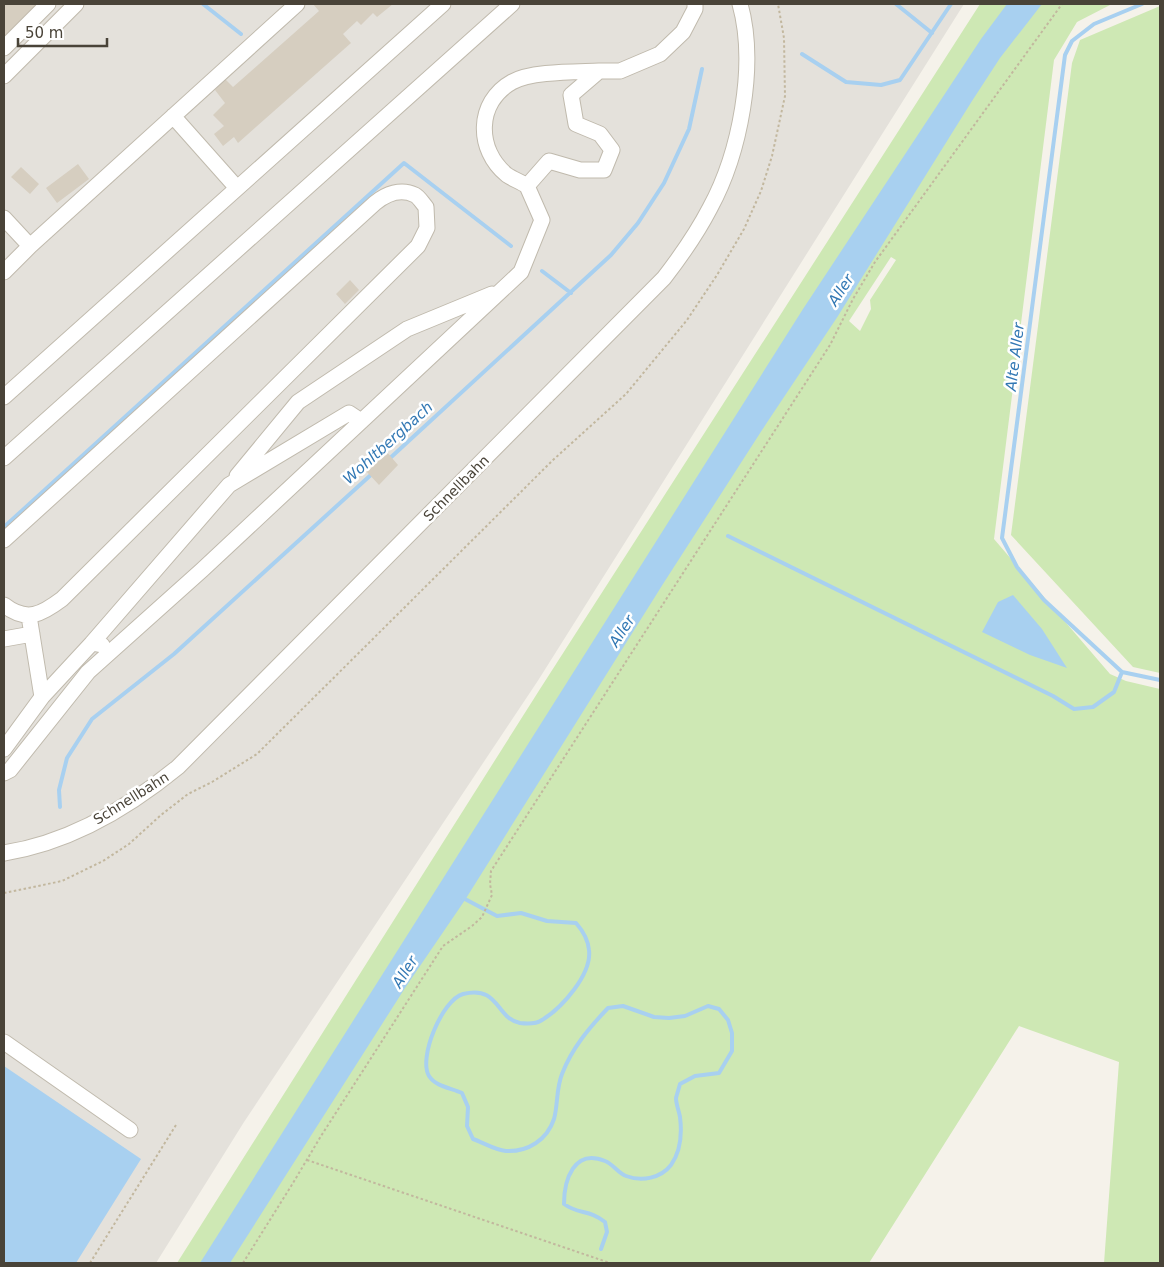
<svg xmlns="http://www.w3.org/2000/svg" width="1164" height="1267" font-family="'DejaVu Sans',sans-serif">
	<rect width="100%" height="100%" fill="#f5f2ea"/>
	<path fill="#e4e1db" d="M4,4H964L539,679L244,1122L156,1263H4Z"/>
	<path fill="#cee8b4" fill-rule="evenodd" d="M980,4H1112L1077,22L1054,60L994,539L1110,674L1126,681L1160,689V1263H1104L1119,1062L1019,1026L869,1263H177L540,689ZM891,257L896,260L870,300L871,309L860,331L849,321Z
		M1160,6V673L1133,667L1011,535L1072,63L1080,40Z"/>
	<path fill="#a8d0f0" d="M1007,4H1042L1000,58L972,101L838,316L766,424L663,584L465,900L405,988L230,1263H200L803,309L981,39Z
		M1013,595L1042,629L1067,668L1030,655L982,632L998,602Z
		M4,1066L141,1159L76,1263H4Z"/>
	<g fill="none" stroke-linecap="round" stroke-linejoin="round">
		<path stroke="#a8d0f0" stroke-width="4" d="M203,4L241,34
			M896,4L932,33
			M1142,4L1094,24L1072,41L1065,55L1002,538L1017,567L1044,600L1122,672L1160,680
			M802,54L846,82L881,85L900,80L951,4
			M542,271L571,293
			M388,460L611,255L638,223L664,183L689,129L702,69
			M4,527L404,163L511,246
			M728,536L1053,696L1074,709L1093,707L1114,692L1122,672
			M60,807L59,790L67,758L92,719L174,654L373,473
			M463,898L497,916L521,913L547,921L576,923C583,931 588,939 589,950C592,974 562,1008 542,1020C536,1024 528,1024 520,1023C495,1018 500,985 463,994C442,1000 418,1058 429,1076C436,1087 452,1088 462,1093L468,1107L467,1126L473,1139C484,1143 495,1150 506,1151C528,1152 547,1140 554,1119C558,1105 556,1089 562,1074C572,1048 589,1028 608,1008L623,1006L654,1017L669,1018L685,1016L708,1006L719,1009L728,1020L732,1033V1051L719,1073L695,1076L680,1084C679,1088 677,1094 676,1098C676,1104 679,1111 680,1117C682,1133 681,1151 671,1165C661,1178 642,1182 626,1176C618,1173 613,1164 605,1161C574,1148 564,1180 564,1204C579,1215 589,1209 605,1222L607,1232L601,1249"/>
	</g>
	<path fill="#d6cec0" d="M4,4H37L4,38Z
		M313,4H393L377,17L373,13L361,25L357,21L343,34L351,43L238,143L234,137L223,146L214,134L224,126L213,115L225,103L215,90L225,79L233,87L319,11Z
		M78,164L89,179L57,203L46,188Z
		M21,167L39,184L30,194L11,177Z
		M350,280L359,290L345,304L336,294Z
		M386,451L398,465L379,485L366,471Z"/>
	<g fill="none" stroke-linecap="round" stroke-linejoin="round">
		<g stroke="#c0baad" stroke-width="17">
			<path id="minor" d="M4,48L48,4
				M4,76L76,4
				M173,116L237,188
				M527,186C521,182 513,179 507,175C476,150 476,102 512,82C531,71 576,72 599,71
				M4,218L30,246L4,272
				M30,246L297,4
				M4,397L443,4
				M4,458L512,4
				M237,476L298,402L407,329L492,294
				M4,540L375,203C386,194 401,188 415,195C419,197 423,204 426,207L427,228L418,246L62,599C42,614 27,623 4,605
				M4,639L32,634
				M92,643L229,485L349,413L361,421
				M42,697L92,643L102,645
				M4,749L42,697L29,616
				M4,773L10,770L88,672L202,570L521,272L542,220L527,186L549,161L580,170H604L612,150L600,134L576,124L571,95L599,71H620L660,54L683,32L695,9V4
				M4,853C68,843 128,808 178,767L664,278C681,256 697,233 710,208C740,153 757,65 740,4
				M4,1042L130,1130"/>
		</g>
		<path stroke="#c2b79e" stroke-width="2" stroke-dasharray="2.5 2.5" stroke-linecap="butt" d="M4,893L62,881L103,861L129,844L161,815L188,794L212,782L257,754L553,460L626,394L687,320L717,275L744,229L761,191L772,156L785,96L784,38L778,4
			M307,1160L610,1263
			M90,1263L176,1125
			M243,1263L293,1183L321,1136L443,946L472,926L482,917L492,895L490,884L491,871L830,345L853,299L875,262L1062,4"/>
		<use href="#minor" stroke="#fff" stroke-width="15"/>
	</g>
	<g text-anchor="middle" stroke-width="5" stroke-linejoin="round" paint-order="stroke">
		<g font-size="14" fill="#494338" stroke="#fff">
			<text transform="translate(456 488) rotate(-45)" y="5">Schnellbahn</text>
			<text transform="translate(131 798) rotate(-32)" y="5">Schnellbahn</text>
		</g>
		<g font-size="15" font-style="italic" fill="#3278b4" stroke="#fff">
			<text transform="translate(841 290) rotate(-57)" y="5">Aller</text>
			<text transform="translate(1015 357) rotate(-83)" y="5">Alte Aller</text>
			<text transform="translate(388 443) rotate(-42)" y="5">Wohltbergbach</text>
			<text transform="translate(622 631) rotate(-57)" y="5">Aller</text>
			<text transform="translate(405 972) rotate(-58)" y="5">Aller</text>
		</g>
	</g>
	<rect width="1164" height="1267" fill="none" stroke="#494338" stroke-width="10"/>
	<path d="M18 38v8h89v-8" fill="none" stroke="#494338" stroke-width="2.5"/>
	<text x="25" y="38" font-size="15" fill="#494338" stroke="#ffffff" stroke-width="4" paint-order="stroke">50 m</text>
</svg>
